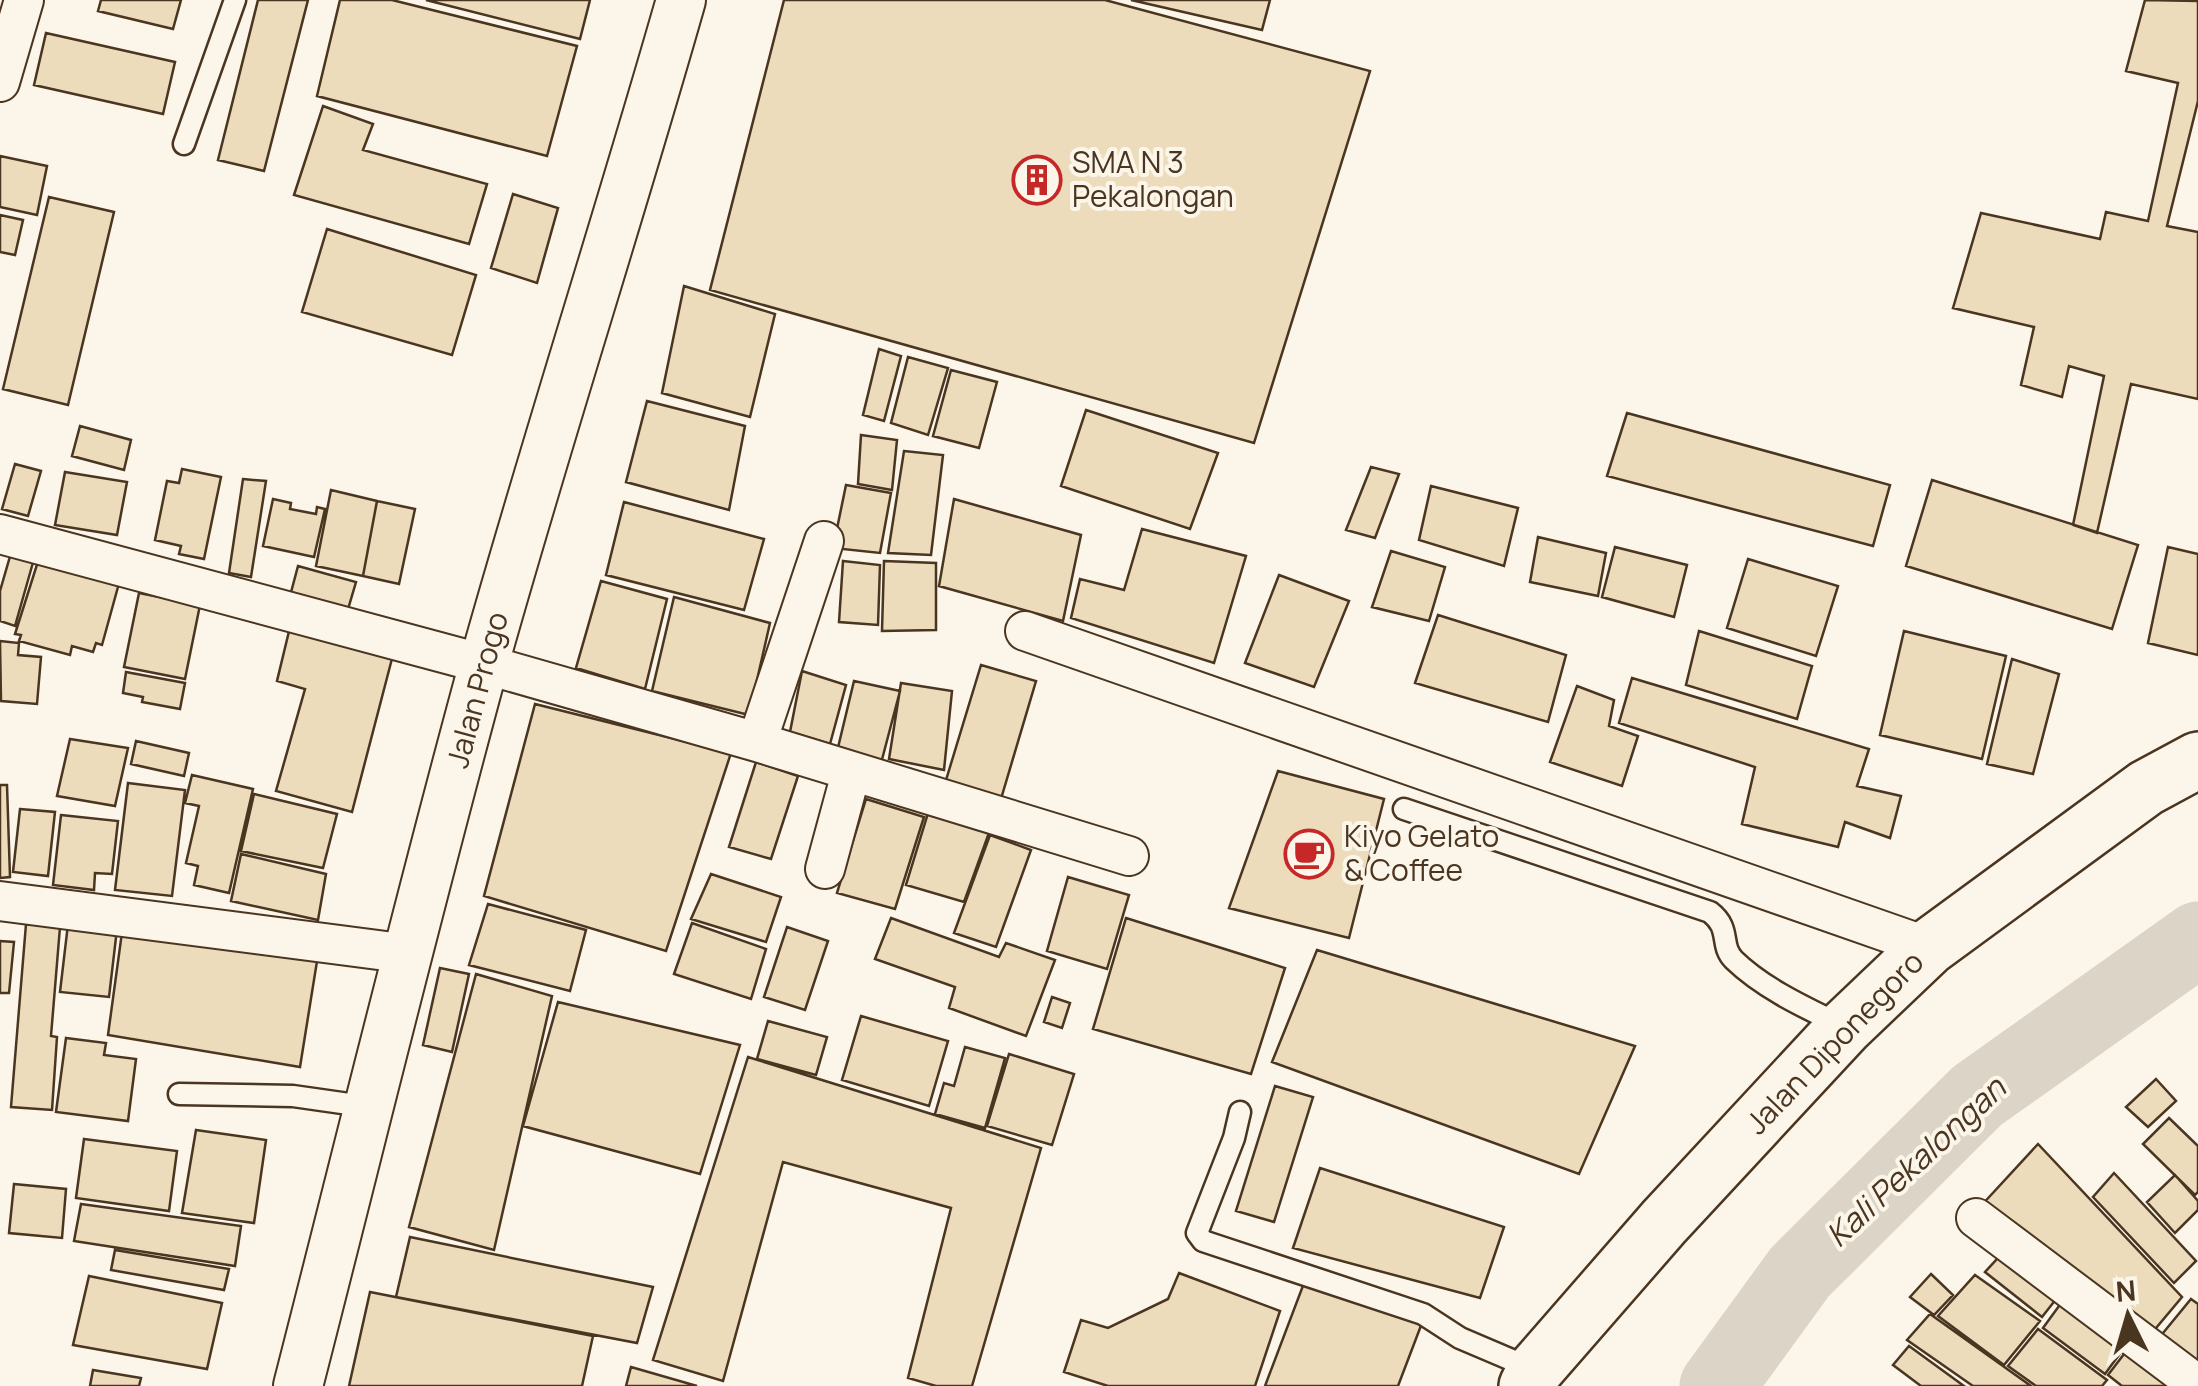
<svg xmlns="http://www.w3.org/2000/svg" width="2198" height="1386" font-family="Manrope,sans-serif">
	<rect width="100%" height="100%" fill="#fbf6e9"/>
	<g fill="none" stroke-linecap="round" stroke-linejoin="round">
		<path stroke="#dcd4c6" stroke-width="75" d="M1717,1386L1800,1272L1977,1096L2198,939"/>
	</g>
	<path fill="#ecdcbc" stroke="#4a3520" stroke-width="2.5" d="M101,0H181L173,29L98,11Z
		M258,0H308L264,171L218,160Z
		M340,0H392L577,46L547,156L317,96Z
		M426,0H590L580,39Z
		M784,0H1105L1370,71L1254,443L710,290Z
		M1131,0H1270L1262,30Z
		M2145,0L2198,1V101L2167,226L2198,232V399L2131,384L2097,533L2073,525L2104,376L2069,366L2062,397L2021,385L2034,327L1953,308L1981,213L2100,239L2106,212L2148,221L2178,83L2126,71Z
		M46,33L175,62L163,114L34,85Z
		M323,106L373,124L363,150L487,184L469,244L294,195Z
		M0,156L47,166L37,215L0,207Z
		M513,194L558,208L537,283L491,268Z
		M49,197L114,212L68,405L3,389Z
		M0,215L23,220L15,255L0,252Z
		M327,229L476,275L452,355L302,312Z
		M684,286L775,314L750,417L662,393Z
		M879,349L901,356L884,421L863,415Z
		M908,357L948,368L928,435L891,423Z
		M951,370L997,382L979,448L933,436Z
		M647,401L745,426L729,510L626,482Z
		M1086,410L1218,453L1190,529L1061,486Z
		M1627,413L1890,485L1873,546L1607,476Z
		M80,426L131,440L124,470L72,456Z
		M861,435L897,440L892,490L858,484Z
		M904,451L943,455L931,555L888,553Z
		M15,464L41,471L28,516L2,509Z
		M1371,467L1399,474L1375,538L1346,530Z
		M182,469L221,477L204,559L179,554L181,546L155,540L167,481L179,483Z
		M65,472L127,482L117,535L55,525Z
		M243,479L266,481L251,577L229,573Z
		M1932,480L2138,545L2112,629L1906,566Z
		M846,485L891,493L880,553L833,548Z
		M1431,486L1518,508L1504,566L1419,540Z
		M331,490L377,501L363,576L316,566Z
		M273,499L291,503L290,509L316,514L317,507L325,509L314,557L263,546Z
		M954,499L1081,535L1063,621L939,586Z
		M377,501L415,509L399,584L363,576Z
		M624,502L764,539L744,610L606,575Z
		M1142,529L1246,556L1214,663L1071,618L1080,579L1124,590Z
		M1538,537L1606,553L1598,596L1530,582Z
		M1615,547L1687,565L1674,617L1602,597Z
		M2168,547L2198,554V655L2148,643Z
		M1391,551L1445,567L1429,621L1372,607Z
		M11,553L34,559L15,626L0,621V591Z
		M40,555L121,576L102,645L96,643L93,652L72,646L70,655L19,641L21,635L15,634Z
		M1748,559L1838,586L1816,656L1727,628Z
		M843,561L880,565L878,625L839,622Z
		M884,561L936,563V630L882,631Z
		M298,566L356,582L346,616L289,600Z
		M1279,575L1349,601L1314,687L1245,663Z
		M601,581L667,599L645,689L576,668Z
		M139,593L200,605L185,679L124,667Z
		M674,597L770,623L749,715L652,691Z
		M1438,615L1566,655L1548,722L1415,683Z
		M291,623L394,651L352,812L276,791L305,689L277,681Z
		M1699,631L1812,666L1797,719L1686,685Z
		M1904,631L2006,656L1982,759L1880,735Z
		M0,641L19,643L18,655L41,657L37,704L1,701Z
		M2012,659L2059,674L2033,774L1987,764Z
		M981,665L1036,681L998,809L943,790Z
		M802,671L846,685L830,744L790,732Z
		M126,672L185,683L180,709L142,702L143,697L123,693Z
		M1632,678L1869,749L1857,786L1901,796L1890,838L1845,822L1838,847L1742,824L1755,767L1619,723Z
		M854,681L900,691L879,771L835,760Z
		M901,683L952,691L944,770L889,759Z
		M1577,686L1614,700L1609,726L1638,736L1622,786L1550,762Z
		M535,704L731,753L666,951L484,896Z
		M70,739L128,748L115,806L57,796Z
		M136,741L189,753L184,776L131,764Z
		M756,762L798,776L771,859L729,847Z
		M1278,771L1384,799L1349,938L1229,908Z
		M192,775L253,789L229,893L194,885L198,866L186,863L199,806L185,803Z
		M128,783L185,790L172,896L115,890Z
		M0,785H7L10,877L0,878Z
		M254,794L337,814L323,868L241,851Z
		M866,799L924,817L895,909L837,893Z
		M20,809L55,812L48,876L13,872Z
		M929,810L990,830L964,902L906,885Z
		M61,815L118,821L112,874L95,873L94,890L53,885Z
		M990,835L1031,850L996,947L954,933Z
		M241,854L326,874L318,920L231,901Z
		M711,874L781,897L766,942L691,919Z
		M1068,877L1129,895L1107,969L1047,951Z
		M488,904L586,930L570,991L469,965Z
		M891,918L999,957L1006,943L1055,960L1026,1036L949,1008L955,987L875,959Z
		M1126,918L1285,968L1251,1074L1093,1029Z
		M692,923L766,949L751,999L674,974Z
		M26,924L60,927L51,1036L57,1037L52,1110L11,1107Z
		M68,924L117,929L109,997L60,992Z
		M123,925L318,955L300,1067L108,1035Z
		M787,927L828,941L805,1010L764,997Z
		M0,941L14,942L9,993H0Z
		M1317,950L1635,1046L1579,1174L1272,1062Z
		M440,968L469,974L452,1052L423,1045Z
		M476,974L552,996L494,1250L409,1227Z
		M1052,997L1070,1003L1062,1028L1044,1022Z
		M558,1002L740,1045L700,1174L523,1126Z
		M861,1016L948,1041L929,1106L842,1080Z
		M768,1021L827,1037L816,1075L757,1059Z
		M66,1038L106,1043L104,1055L136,1059L128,1121L56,1112Z
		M965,1047L1005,1058L985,1128L935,1114L944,1083L954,1086Z
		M1009,1054L1074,1074L1052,1145L987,1126Z
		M748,1057L1041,1148L972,1386H936L908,1378L951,1208L783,1162L723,1381L653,1360Z
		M2156,1079L2176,1101L2148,1127L2126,1107Z
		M1275,1086L1313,1097L1274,1222L1236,1211Z
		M2169,1118L2198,1146V1192L2195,1195L2143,1144Z
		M196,1130L266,1140L254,1223L182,1213Z
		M84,1139L177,1151L169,1211L76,1198Z
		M2038,1144L2182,1297L2146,1340L1979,1208Z
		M1320,1168L1504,1227L1480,1298L1293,1248Z
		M2114,1173L2196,1261L2174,1283L2093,1197Z
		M2175,1175L2198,1201V1210L2175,1233L2147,1202Z
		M14,1184L66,1189L62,1238L9,1233Z
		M81,1204L241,1226L235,1266L74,1241Z
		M410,1237L653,1287L637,1343L396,1297Z
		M2009,1246L2064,1289L2042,1317L1985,1272Z
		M115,1250L229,1269L224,1290L111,1270Z
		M1179,1273L1280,1311L1255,1386H1108L1064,1372L1081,1320L1108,1328L1168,1299Z
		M1931,1274L1953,1295L1934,1315L1910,1297Z
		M1975,1275L2040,1321L2004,1365L1938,1316Z
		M89,1276L222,1303L207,1369L73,1345Z
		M1304,1283L1422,1323L1398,1386H1265Z
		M370,1292L593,1336L582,1386H349Z
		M2067,1295L2130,1340L2105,1374L2043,1328Z
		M2191,1299L2198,1304V1379L2154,1344Z
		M1930,1314L2031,1386H1973L1907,1340Z
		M2038,1329L2107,1380L2102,1386H2036L2008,1366Z
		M2134,1341L2179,1386H2122L2108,1375Z
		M1909,1346L1964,1386H1921L1893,1365Z
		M631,1367L697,1386H626Z
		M93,1370L141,1378L139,1386H90Z"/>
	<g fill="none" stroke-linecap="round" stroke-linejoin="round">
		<g stroke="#4a3520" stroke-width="25">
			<path id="service" d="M184,144L235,0
				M1404,809L1710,912C1732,929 1719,945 1734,960C1764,989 1806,1008 1843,1026
				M179,1094L293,1096L370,1107
				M1240,1112L1234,1138L1197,1233L1203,1241L1423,1314L1460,1338L1533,1369"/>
		</g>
		<g stroke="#4a3520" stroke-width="42">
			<path id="minor" d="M0,82L24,0
				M0,534L484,664L757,742L1129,856
				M1025,631L1929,947
				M757,742L824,541
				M825,869L851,773
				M0,901L409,954
				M1976,1218L2198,1385"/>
		</g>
		<g stroke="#4a3520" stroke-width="52">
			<path id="tertiary" d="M298,1386C360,1144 419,901 485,660C547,439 618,221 681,0"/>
		</g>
		<g stroke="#4a3520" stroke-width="60">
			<path id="primary" d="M1527,1386L1535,1370L1664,1222L1845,1027L1929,947L2146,788L2198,760"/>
		</g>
		<use href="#service" stroke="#fbf6e9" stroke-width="20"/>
		<use href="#minor" stroke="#fbf6e9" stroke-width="38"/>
		<use href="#tertiary" stroke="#fbf6e9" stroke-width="48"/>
		<use href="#primary" stroke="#fbf6e9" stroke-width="55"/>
	</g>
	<defs>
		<g id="building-ring" transform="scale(2.5)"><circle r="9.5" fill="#fbf6e9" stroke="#c62828" stroke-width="1.5"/><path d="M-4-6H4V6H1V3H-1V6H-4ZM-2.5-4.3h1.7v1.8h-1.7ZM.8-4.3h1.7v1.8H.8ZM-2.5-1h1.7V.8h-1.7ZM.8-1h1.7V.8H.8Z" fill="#c62828"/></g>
		<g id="cafe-ring" transform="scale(2.5)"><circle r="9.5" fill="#fbf6e9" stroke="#c62828" stroke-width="1.5"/><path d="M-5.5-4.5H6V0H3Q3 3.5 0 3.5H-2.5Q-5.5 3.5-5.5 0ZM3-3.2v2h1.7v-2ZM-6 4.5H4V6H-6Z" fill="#c62828"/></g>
	</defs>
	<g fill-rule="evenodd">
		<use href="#building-ring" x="1037" y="180"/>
		<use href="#cafe-ring" x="1309" y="854"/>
	</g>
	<g text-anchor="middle" stroke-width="8" stroke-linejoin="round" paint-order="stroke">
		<g font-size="30" fill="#4a3520" stroke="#fbf6e9" text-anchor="start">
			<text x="1072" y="173">SMA N 3<tspan x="1072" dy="34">Pekalongan</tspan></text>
			<text x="1344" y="847">Kiyo Gelato<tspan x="1344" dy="34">&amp; Coffee</tspan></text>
		</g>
		<g font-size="30" fill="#4a3520" stroke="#fbf6e9">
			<text transform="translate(478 690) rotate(-75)" y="10">Jalan Progo</text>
			<text transform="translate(1835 1043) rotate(-46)" y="10">Jalan Diponegoro</text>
		</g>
		<g font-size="32" font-style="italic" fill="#4a3520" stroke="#fbf6e9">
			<text transform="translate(1916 1162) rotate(-43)" y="11">Kali Pekalongan</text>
		</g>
	</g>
	<g transform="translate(2128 1316) rotate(355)" stroke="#fbf6e9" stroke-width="8" paint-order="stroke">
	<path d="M0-8L18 38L0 25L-18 38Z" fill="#4a3520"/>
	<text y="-15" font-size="28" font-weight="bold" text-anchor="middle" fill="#4a3520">N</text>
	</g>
</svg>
